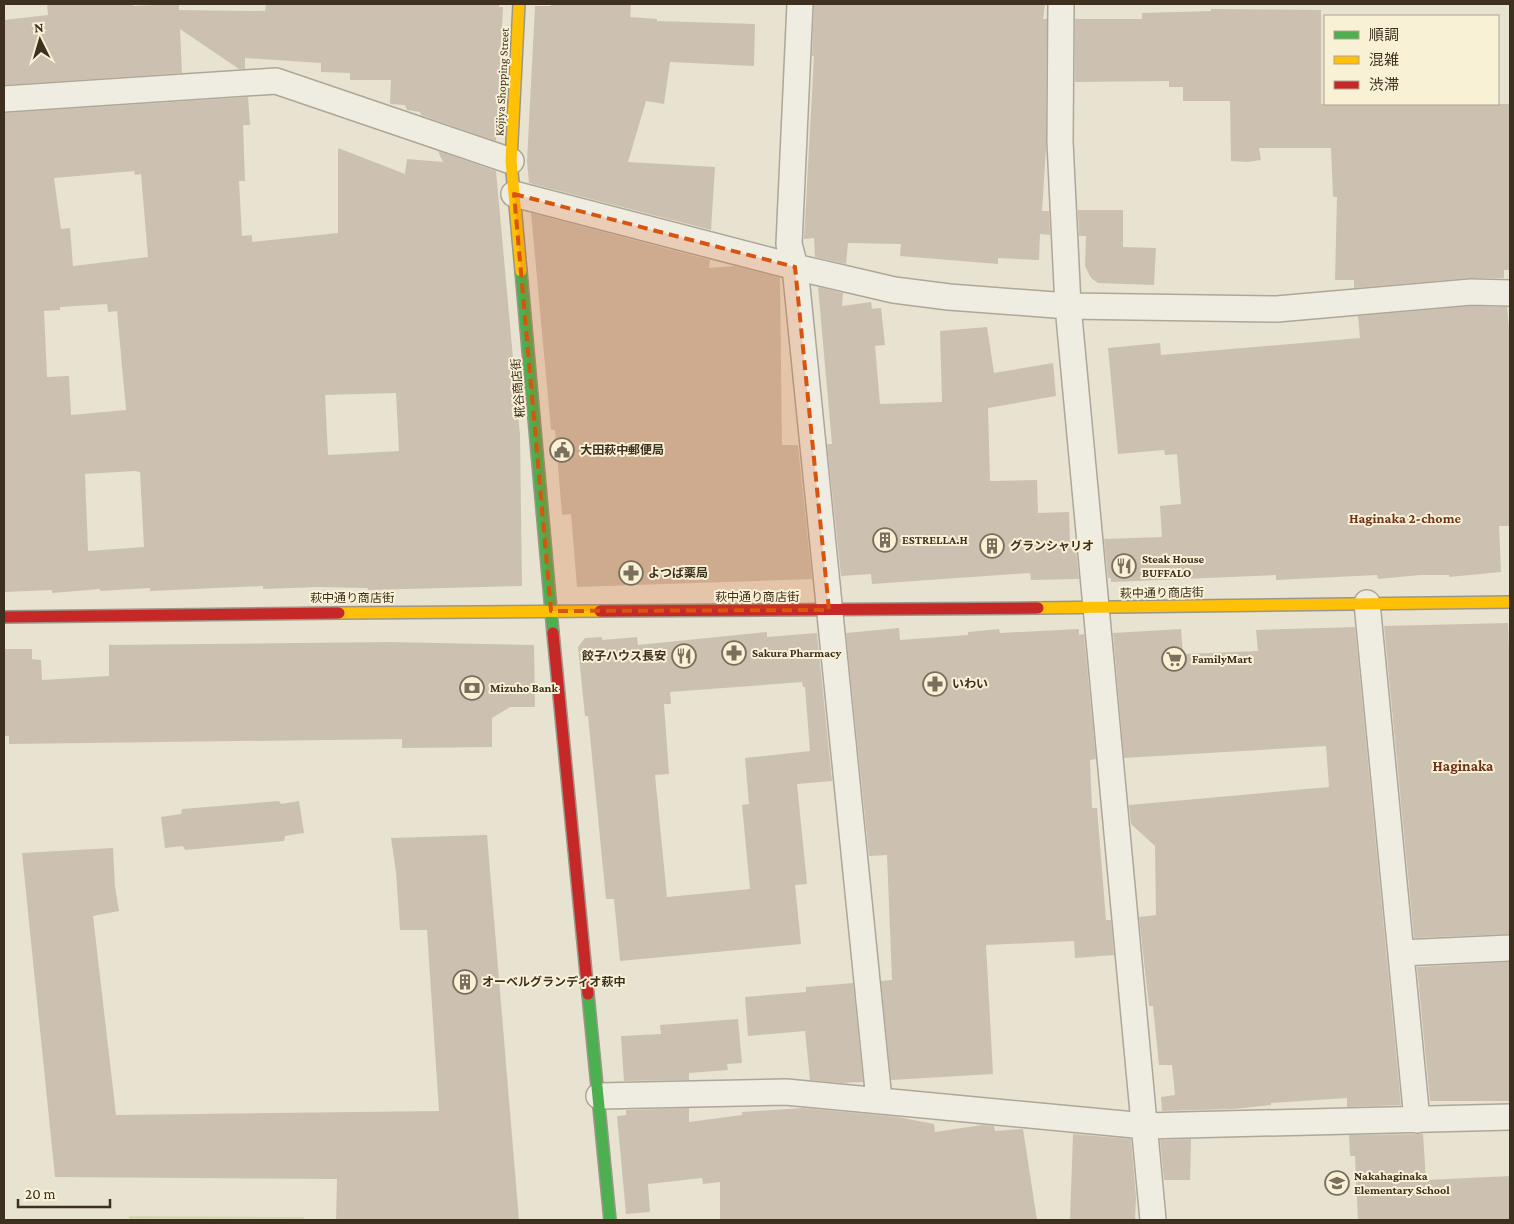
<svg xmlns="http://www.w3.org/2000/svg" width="1514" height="1224" font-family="'Crimson Pro','Noto Sans JP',serif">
	<rect width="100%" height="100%" fill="#e8e2d0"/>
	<path fill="#d5d9b1" d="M129,1216L304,1217V1220H129Z"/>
	<path fill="#ccc1b0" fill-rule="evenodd" d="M47,4H133V6L179,4V10L265,11L266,4H499V7H503L496,141L421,115L420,112L407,110L405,105L390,104L391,80H350V73L321,72V63L245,58V69H239L180,29L182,73L4,85V20L48,15Z
		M551,4H631L630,17L657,19V21L755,24L754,66L670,62L664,104L646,101L628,162L715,167L711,230L529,183L527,161L535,6H551Z
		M814,4H1045L1043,19H1047L1046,148L1042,211H1049L1050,235L1040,234L1039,260L998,258V264L900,256L901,244L848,243L846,264L815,257L814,238L804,239L814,56H812Z
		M1211,9L1321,10V104H1510V270H1504V278H1470L1354,288V280H1335L1337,197H1333L1331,148H1259L1261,160L1247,162L1231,161L1230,101H1183V87H1169V81L1075,82V19H1142V13L1211,11Z
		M248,97L250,125H243L245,181H239L242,236L252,235V242L338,233V148L405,174L407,159L443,162L438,151L496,171L520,435L522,586L368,590V588L318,587L263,589V586L150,591V588L100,591V589L52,593V590L4,592V113ZM134,171L135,175L141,174L148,257L73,266L70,228L61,229L54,178ZM107,304L108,312L117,311L126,410L71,415L69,376L47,377L44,311L60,310V307ZM396,393L399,451L328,455L325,395ZM135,471L140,472L144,547L88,551L85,474Z
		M1078,210H1123V247L1156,248L1154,285L1098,283L1091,278L1085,266L1086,236H1079Z
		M531,213L710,260L709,268L734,266L780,278L782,445H798L812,579L577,587L571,514L562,515L555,430H551Z
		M818,287L843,293L842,306L871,302L872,309L881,308L885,345L875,346L880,404L942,402L940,331L987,327L994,373L1053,363L1056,396L988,408L990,481L1037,480L1038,513L1069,512L1070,540H1075L1079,579L1031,580L1030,573L872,584L871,574L841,576L827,444H832Z
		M1471,306L1507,307L1510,338V526H1499L1501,572L1449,577V575H1420L1378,579L1377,575L1276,580V575L1111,582V578H1108L1104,539L1162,537L1160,506L1181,504L1177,454L1165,455L1164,450L1118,454L1108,348L1160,343L1161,355L1360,338L1358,316Z
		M1508,623L1510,676V934L1414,938L1384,626Z
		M1355,627L1401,1105L1347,1107V1098L1271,1103V1105L1234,1109L1162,1111L1161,1097L1175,1095L1172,1065H1159L1153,1006H1149L1139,917L1156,915L1155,846L1131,824L1129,805L1329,787L1326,746L1124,758L1113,633L1181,629L1183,654L1258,651L1256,630Z
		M899,628L900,640L968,635V632L999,629L1000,633L1079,629V635L1084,634L1096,759L1090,760L1092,808H1097L1106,920H1111L1114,955L1075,958L1074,941L986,945L993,1074L891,1080L881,981L892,980L887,855L869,856L846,633Z
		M767,632V637L817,633L832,781L797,784L807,884L795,885L801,944L620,961L614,899H606L588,716H585L578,647L585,638L602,637V640L637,637L638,645ZM802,682L803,687H805L810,751L745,758L749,804L742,805L750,889L667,897L655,775L669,774L664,704H671L670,692Z
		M390,642L534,645L535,707H510L492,718V747L402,748V739L9,744V736H4V649H32V659L41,660L42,680L109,676V645Z
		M279,801L281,804L299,801L304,833L285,836L284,841L185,850L183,846L165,848L161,817L181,814L182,809Z
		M487,835L519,1220H336L337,1179L55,1177L22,853L113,848L115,887L119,911L93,916L116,1115L439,1111L427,930H400L396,872L391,838Z
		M1510,962V1101H1430L1417,967Z
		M853,983L863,1082L841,1083L810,1080L805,1031L748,1036L745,997L806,992V987Z
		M738,1019L742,1063L727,1064L728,1070L689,1073V1080L624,1081L621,1036L661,1034L660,1025Z
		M689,1108V1122L742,1115V1112L803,1108L898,1117L934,1124L935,1132L982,1125L994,1126L995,1131L1023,1129L1037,1220H720V1182L703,1184L702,1178L648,1184L650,1212L626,1214L617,1116L626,1115V1110Z
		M1073,1134L1131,1139L1136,1197L1135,1220H1070Z
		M1423,1134L1426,1180L1510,1176V1220H1358L1355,1156H1350L1349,1135Z
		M1191,1139L1190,1180H1164L1160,1140Z"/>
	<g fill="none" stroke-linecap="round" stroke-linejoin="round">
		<g stroke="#aea798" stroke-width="28">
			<path id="street" d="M800,4L789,244L795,267L879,1100
				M1061,4L1060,142L1068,306L1153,1220
				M4,99L276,81L511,161
				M514,194L795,267L894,290L949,297L1068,306L1277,309L1471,292L1510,293
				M1367,603L1417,1120
				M1401,953L1510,948
				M599,1096L786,1092L1145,1126L1510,1117"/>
		</g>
		<g stroke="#9d9688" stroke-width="14">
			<path id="fast" d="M521,271L553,633
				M588,994L610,1220"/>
		</g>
		<g stroke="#9d9688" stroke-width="14">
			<path id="slow" d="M519,4L511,161L521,271
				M1038,608L1510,602
				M339,613L600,611"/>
		</g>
		<g stroke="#9d9688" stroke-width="14">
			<path id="jam" d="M600,611L1038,608
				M4,617L339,613
				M553,633L588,994"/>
		</g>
		<use href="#street" stroke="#efece2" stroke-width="25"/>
		<use href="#fast" stroke="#4caf50" stroke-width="11"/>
		<use href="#slow" stroke="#ffc107" stroke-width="11"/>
		<use href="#jam" stroke="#c62828" stroke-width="11"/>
	</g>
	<path fill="#d7550e" fill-opacity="0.2" stroke="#d7550e" stroke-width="4" stroke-dasharray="10 6" stroke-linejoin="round" d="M514,194L795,267L829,610L551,611Z"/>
	<defs>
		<g id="civic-ring" transform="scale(1.25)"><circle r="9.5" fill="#f8f1d6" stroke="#7a6e5d" stroke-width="1.5"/><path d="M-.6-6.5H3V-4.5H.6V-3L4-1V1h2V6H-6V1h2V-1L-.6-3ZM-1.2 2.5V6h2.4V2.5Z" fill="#7a6e5d"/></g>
		<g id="building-ring" transform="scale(1.25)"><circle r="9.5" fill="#f8f1d6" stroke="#7a6e5d" stroke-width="1.5"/><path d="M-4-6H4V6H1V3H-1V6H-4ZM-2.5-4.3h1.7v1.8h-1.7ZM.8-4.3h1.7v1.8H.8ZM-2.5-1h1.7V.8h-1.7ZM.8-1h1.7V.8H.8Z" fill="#7a6e5d"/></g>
		<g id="restaurant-ring" transform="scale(1.25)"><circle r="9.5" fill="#f8f1d6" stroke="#7a6e5d" stroke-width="1.5"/><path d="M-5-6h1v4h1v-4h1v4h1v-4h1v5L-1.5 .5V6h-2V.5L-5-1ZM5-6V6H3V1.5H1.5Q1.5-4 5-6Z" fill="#7a6e5d"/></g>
		<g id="pharmacy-ring" transform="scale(1.25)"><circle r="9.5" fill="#f8f1d6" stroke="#7a6e5d" stroke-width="1.5"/><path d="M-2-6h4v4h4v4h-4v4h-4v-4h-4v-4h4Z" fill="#7a6e5d"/></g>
		<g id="supermarket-ring" transform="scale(1.25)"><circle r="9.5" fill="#f8f1d6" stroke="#7a6e5d" stroke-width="1.5"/><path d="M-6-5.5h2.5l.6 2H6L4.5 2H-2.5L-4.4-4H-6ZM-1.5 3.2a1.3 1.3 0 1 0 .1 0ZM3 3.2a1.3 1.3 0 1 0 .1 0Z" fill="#7a6e5d"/></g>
		<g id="bank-ring" transform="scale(1.25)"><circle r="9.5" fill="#f8f1d6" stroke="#7a6e5d" stroke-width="1.5"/><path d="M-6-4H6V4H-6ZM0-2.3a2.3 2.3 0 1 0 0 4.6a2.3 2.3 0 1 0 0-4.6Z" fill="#7a6e5d"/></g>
		<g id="school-ring" transform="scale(1.25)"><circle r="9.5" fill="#f8f1d6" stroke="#7a6e5d" stroke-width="1.5"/><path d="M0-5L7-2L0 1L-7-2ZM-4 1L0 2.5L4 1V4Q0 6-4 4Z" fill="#7a6e5d"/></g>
	</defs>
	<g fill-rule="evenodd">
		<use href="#civic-ring" x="562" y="450"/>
		<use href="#building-ring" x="885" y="540"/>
		<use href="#building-ring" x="992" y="546"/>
		<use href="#restaurant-ring" x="1124" y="566"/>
		<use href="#pharmacy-ring" x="631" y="573"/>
		<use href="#pharmacy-ring" x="734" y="653"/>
		<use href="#restaurant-ring" x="684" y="656"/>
		<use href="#supermarket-ring" x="1174" y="659"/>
		<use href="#pharmacy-ring" x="935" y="684"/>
		<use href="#bank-ring" x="472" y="688"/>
		<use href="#building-ring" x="465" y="982"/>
		<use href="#school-ring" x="1337" y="1183"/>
	</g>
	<g text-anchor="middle" stroke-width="4" stroke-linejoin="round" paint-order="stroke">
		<g font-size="12" fill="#3e301f" stroke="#f8f1d6">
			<text transform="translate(502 82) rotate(-87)" y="4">Kōjiya Shopping Street</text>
			<text transform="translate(518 388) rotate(-95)" y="4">糀谷商店街</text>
			<text transform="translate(1162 593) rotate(-1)" y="4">萩中通り商店街</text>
			<text x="757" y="601">萩中通り商店街</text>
			<text x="352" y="602">萩中通り商店街</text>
		</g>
		<g font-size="12" font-weight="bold" fill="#3e301f" stroke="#f8f1d6" text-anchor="start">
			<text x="580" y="454">大田萩中郵便局</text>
			<text x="902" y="544">ESTRELLA.H</text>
			<text x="1010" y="550">グランシャリオ</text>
			<text x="1142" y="563">Steak House<tspan x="1142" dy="14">BUFFALO</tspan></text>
			<text x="648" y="577">よつば薬局</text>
			<text x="752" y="657">Sakura Pharmacy</text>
			<text x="666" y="660" text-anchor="end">餃子ハウス長安</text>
			<text x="1192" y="663">FamilyMart</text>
			<text x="952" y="688">いわい</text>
			<text x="490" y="692">Mizuho Bank</text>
			<text x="482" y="986">オーベルグランディオ萩中</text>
			<text x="1354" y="1180">Nakahaginaka<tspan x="1354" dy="14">Elementary School</tspan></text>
		</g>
		<g font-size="14" font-weight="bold" fill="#6e321a" stroke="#f8f1d6">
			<text x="1405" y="523">Haginaka 2-chome</text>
		</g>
		<g font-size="15" font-weight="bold" fill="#6e321a" stroke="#f8f1d6">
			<text x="1463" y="771">Haginaka</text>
		</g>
	</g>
	<rect width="1514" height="1224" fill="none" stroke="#3e301f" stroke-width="10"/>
	<rect x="1324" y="15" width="175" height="90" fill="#f8f1d6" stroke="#aea48d"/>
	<rect x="1334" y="31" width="25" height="8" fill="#4caf50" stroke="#aea48d"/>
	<text x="1369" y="40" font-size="15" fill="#3e301f">順調</text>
	<rect x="1334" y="56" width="25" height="8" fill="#ffc107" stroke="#aea48d"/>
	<text x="1369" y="65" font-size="15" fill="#3e301f">混雑</text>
	<rect x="1334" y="81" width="25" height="8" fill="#c62828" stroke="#aea48d"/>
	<text x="1369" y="90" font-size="15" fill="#3e301f">渋滞</text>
	<g transform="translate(40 40) rotate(355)" stroke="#f8f1d6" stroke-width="4" paint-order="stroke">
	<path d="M0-4L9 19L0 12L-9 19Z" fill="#3e301f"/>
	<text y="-8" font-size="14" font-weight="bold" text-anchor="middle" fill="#3e301f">N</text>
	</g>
	<path d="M18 1199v8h92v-8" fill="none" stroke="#3e301f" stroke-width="2.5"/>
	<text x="25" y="1199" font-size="15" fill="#3e301f" stroke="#f8f1d6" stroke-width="4" paint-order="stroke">20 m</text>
</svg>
